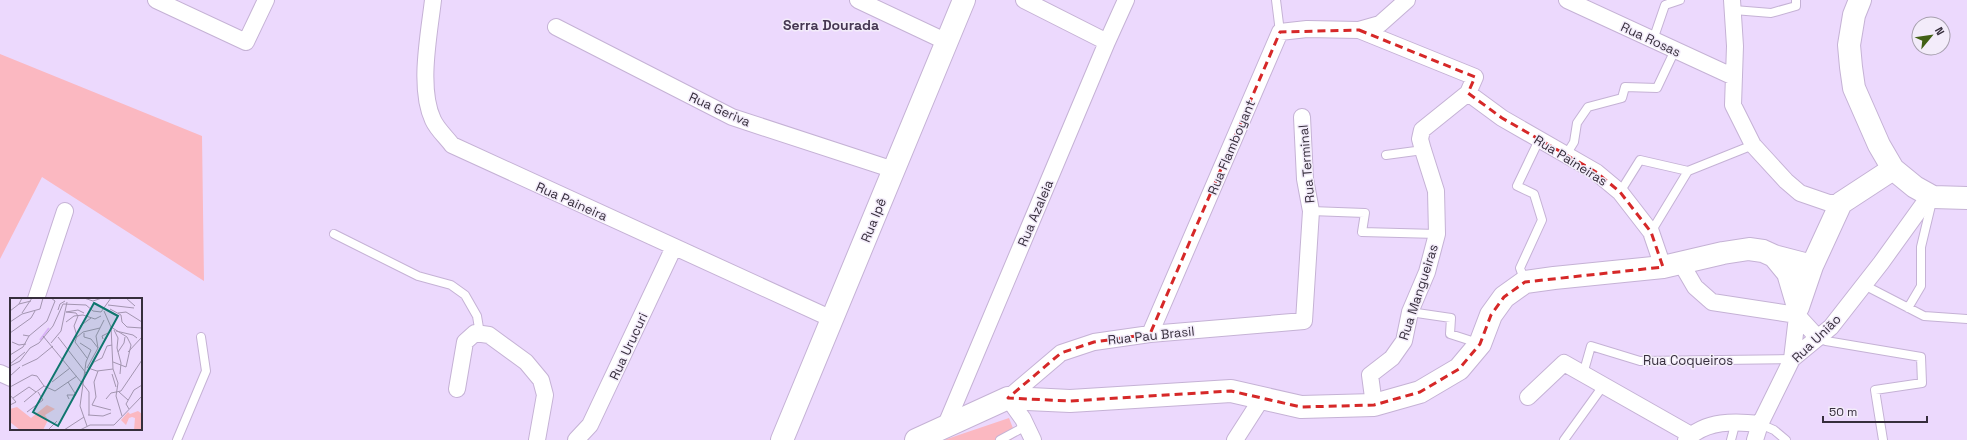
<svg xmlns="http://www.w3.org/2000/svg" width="1967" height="440" font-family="'Space Grotesk',sans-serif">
	<rect width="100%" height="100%" fill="#ecd9fd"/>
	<path fill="#fbb8c1" d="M0,54L202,136L204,281L42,177L0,259Z
		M1009,418L1016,436L1011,440H944Z"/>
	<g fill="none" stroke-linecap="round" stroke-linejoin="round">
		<g stroke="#c5b2d5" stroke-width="10">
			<path id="lane" d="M1276,0L1280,32
				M1734,10L1771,13L1796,6V0
				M1653,40L1665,5L1680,0
				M1386,155L1423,150
				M1566,155L1574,142L1577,123L1588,107L1622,98L1625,87L1657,88L1675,50
				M1620,192L1640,160L1688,171
				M1311,211L1365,213L1362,232L1437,234
				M1651,232L1688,171L1753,145
				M334,234L418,276L451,285L465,295L477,316L480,334
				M1525,282L1520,268L1542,220L1534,194L1517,186L1539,140
				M1864,285L1924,316L1967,319
				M1908,308L1921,286V247L1933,197
				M1410,312L1451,318L1450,334L1478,343
				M1818,338L1826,341L1921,357L1922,383L1875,390L1883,440
				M1583,374L1591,346L1640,361L1792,359
				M1760,424L1774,430L1786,440
				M177,440L206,371L201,337
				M1000,440L1026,426
				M1564,440L1603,386
				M1731,440L1736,421"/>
		</g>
		<g stroke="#c5b2d5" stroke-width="18">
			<path id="street" d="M156,0L246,42L266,0
				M433,0C429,35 418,88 433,120C437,129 446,137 452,145L832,319
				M858,0L947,42
				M1024,0L1107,42
				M1567,0L1734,77
				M1732,0L1735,46L1733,105L1753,145L1786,181L1800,193L1829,203H1841
				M556,27L732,117L894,170
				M1359,30L1475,77L1468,93L1422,130L1420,139L1423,150L1436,191L1437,234L1427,272L1410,312L1404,341L1392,358L1370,375L1374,405
				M1468,93L1502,118L1596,172L1620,192L1651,232L1663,267
				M1681,263L1695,287L1712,302L1797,315L1818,338
				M36,299L65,211
				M1150,334L1280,32L1307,29L1359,30L1380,24L1407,0
				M1792,359L1798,308
				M0,373L11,378
				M457,389L465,342L475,333L489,335L526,362L541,380L545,395L537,440
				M1528,397L1564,363L1691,435
				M945,427L1107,42L1126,0
				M576,440L590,425L674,247
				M1033,440L1023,419L1008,398L1061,353L1094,342L1150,334L1304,321L1311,211L1305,179L1302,117
				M1235,440L1262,398
				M1686,440C1706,420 1735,421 1760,424L1792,359L1831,327L1881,263L1930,195
				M1755,440L1760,424"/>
		</g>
		<g stroke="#c5b2d5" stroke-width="24">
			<path id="secondary" d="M1860,0L1854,15L1849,45L1851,67L1854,88L1879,145L1893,169L1915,187L1933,197L1967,198
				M1774,256L1788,273L1798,307
				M1798,307L1812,266L1841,203L1893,169
				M782,440L964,0
				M916,440L1008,398L1070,401L1231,391L1301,407L1374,405L1420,392L1459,369L1480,344L1491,315L1504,297L1525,282L1554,278L1663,267L1723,253L1749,249L1763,251L1774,256L1812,266"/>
		</g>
		<use href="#lane" stroke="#fff" stroke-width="8"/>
		<use href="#street" stroke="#fff" stroke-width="16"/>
		<use href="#secondary" stroke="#fff" stroke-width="22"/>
	</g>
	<path fill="none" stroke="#d62828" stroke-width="3" stroke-dasharray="8 5" stroke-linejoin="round" d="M1359,30L1475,77L1468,93L1502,118L1596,172L1620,192L1651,232L1663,267L1525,282L1504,297L1491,315L1480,344L1459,369L1420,392L1374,405L1301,407L1231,391L1070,401L1008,398L1061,353L1094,342L1150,334L1280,32Z"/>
	<g text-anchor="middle" stroke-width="3" stroke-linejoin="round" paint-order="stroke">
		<g font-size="13" fill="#362e3c" stroke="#f3ecfa">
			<text transform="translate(1651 39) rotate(25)" y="5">Rua Rosas</text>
			<text transform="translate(720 109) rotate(24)" y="5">Rua Geriva</text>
			<text transform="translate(1231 147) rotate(-67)" y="5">Rua Flamboyant</text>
			<text transform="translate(1571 160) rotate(32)" y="5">Rua Paineiras</text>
			<text transform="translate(1306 164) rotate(-95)" y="5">Rua Terminal</text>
			<text transform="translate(572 201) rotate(24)" y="5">Rua Paineira</text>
			<text transform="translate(1035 213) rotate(-67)" y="5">Rua Azaleia</text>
			<text transform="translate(873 220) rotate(-68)" y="5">Rua Ipê</text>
			<text transform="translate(1418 292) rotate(-72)" y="5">Rua Mangueiras</text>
			<text transform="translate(1151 335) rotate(-6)" y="5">Rua Pau Brasil</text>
			<text transform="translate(1816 338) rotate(-44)" y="5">Rua União</text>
			<text transform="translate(628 346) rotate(-65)" y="5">Rua Urucuri</text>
			<text x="1688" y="365">Rua Coqueiros</text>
		</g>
		<g font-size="14" font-weight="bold" fill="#463753" stroke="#f3ecfa">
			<text x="831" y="30">Serra Dourada</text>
		</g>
	</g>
	<g transform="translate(10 298)">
		<rect width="132" height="132" fill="#ecd9fd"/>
		<path d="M37,107L45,111L35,117L38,122L33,132H10L0,124V111L7,109L21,120ZM128,113L132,116V132H124L125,120L122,119L119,120L116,127L111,122L118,114L120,116Z" fill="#fbb8c1"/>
		<path fill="none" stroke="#d8b2f6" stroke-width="2" d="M30,42L39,30"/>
		<path fill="none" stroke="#a395b0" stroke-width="1" d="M74,0L83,3L92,0M116,0L125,8M9,6L21,3M98,7L124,10M100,11L111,17L112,24L117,29L132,30M48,12L50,6L55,3M0,13L9,6L12,0M94,13L101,29L103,71L108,85L106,98L112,118M56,14L68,12L74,15M56,14L66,15L68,18M12,15L22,0M108,15L116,14L132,24M68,18L64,28L67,38L65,44L77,60M0,24L12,16L30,11L33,0M56,24L64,18L73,17L85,21L91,18M70,28L81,20M101,29L117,39L121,47L116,69L103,64M104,32L108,40L107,50L111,65L110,76M106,33L123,37L127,40M0,35L21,20L25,13M74,35V39L81,41L88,50M13,37L19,38L37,23L45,3L41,0M33,38L76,90L79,94V117M48,39L76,75M67,39L73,34L90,30M93,41L92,38L100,34M2,44L9,47L16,46M41,45L51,33L57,4M70,45L81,52L76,64L70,108L77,128M108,54L114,45L115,39M118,54L132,39M0,57L13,49L19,38M0,66L15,54M0,68L10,63L20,50L29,45L43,28L53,6L76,7L83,13L91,14L101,0M12,68L27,61L43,48M77,70L88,50L86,38L94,22M78,70L87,73L103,71M80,70L84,64L92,60L97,48L102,47M102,76L106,89M0,78L10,69M42,84L60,70M58,84L66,97H57L59,101M0,89L22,77L27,78L34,88L45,93L67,78M109,94L118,102M0,97L6,104L0,107M3,100L19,89L26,94L34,88M96,101L101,95L111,93L132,62M14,104L26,94M82,107L86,99L84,84L88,73M82,107L101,112M119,111L116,106L124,92L132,87M17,114L33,102L28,94M78,117L93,118L101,115M38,132L47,123M54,132L74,119M70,132L80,127H104L132,98"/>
		<path fill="#0f766e" fill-opacity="0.15" stroke="#0f766e" stroke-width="2" d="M84,5L108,18L48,128L23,114Z"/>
		<rect width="132" height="132" fill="none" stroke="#362e3c" stroke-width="2"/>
	</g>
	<g transform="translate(1931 36) rotate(61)"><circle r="19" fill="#f3ecfa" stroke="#a7a0ae"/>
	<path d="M0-3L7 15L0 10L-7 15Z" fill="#426115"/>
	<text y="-6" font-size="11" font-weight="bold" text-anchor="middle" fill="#362e3c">N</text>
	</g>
	<path d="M1823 416v6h104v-6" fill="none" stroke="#362e3c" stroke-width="2"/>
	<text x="1829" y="416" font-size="12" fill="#362e3c" stroke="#f3ecfa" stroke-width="3" paint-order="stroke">50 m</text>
</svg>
